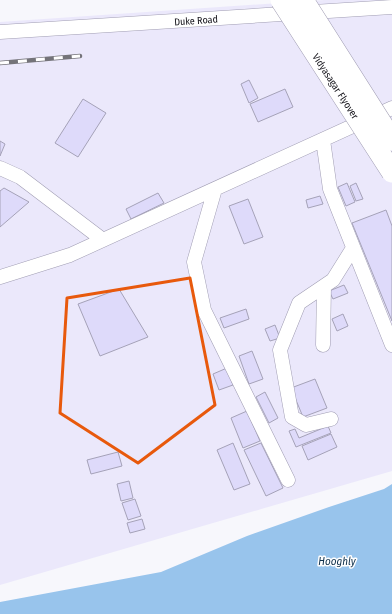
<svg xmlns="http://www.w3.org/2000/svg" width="392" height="614" font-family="'Fira Sans Condensed',sans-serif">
	<rect width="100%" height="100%" fill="#f7f7fc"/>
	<path fill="#ebe8fb" d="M324,0H392V471L0,585V22Z"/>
	<path fill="#98c4ec" d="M392,484V614H0V602L161,572L247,536L329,507L384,489Z"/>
	<path fill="#dedafa" stroke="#a5a2b8" d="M249,80L258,98L249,103L241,84Z
		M285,89L293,107L258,122L250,104Z
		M83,99L106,113L78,157L55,143Z
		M0,141L5,144L0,156Z
		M347,183L355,202L346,206L338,187Z
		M356,183L363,199L356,201L350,186Z
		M4,188L29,202L0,227V191Z
		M158,193L164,203L131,219L126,209Z
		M320,196L323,204L308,208L306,200Z
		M248,199L263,237L244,244L229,206Z
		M386,210L392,226V321L352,223Z
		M344,285L348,293L333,299L329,291Z
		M119,289L148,337L100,356L78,304Z
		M246,309L249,319L224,328L220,318Z
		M343,314L348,326L337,331L332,319Z
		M275,325L280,338L270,341L265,329Z
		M252,351L263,379L249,384L239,356Z
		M227,368L233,385L219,390L213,374Z
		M315,379L327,408L303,417L291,388Z
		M265,392L278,418L269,423L256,397Z
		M247,411L260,441L243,448L231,418Z
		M328,426L331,433L296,447L289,431L295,429L299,438Z
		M331,434L337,447L308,460L302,446Z
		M233,443L250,484L234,490L217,450Z
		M261,443L283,488L266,496L244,450Z
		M118,452L122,466L91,474L87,460Z
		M129,481L133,498L121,501L117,484Z
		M135,499L141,516L128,520L122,503Z
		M142,519L145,529L130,533L127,523Z"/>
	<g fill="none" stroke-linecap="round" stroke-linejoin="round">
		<g stroke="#a09db3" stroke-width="15">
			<path id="minor" d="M0,32L392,7
				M323,140L330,189L392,345
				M0,168L20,177L103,240
				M215,189L194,262L204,310L288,480
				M0,277L70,255L392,108
				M323,345L324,286
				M331,419L306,425L292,417L280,350L299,303L333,280L353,248"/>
		</g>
		<use href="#minor" stroke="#fff" stroke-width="14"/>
		<g stroke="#747379" stroke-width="4.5">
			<path id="rail" d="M0,63L80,56"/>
		</g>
		<use href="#rail" stroke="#fff" stroke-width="3" stroke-dasharray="9" stroke-linecap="butt"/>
		<g stroke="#a09db3" stroke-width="22" stroke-linecap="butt">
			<path id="highway-bridge" d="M281,0L392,172
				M303,0L392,140"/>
		</g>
		<use href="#highway-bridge" stroke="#fff" stroke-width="21"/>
	</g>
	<path fill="none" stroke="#e8590c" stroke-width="3" stroke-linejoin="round" d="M190,278L215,405L138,463L60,413L67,298Z"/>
	<g text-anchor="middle" stroke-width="3" stroke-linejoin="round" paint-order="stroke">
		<g font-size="10" fill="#121118" stroke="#fff">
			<text transform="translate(196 20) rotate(-4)" y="4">Duke Road</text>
			<text transform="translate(336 86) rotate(57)" y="4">Vidyasagar Flyover</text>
		</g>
		<g font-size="11" font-style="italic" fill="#10314c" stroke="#fff">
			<text x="337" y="565">Hooghly</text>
		</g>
	</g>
</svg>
